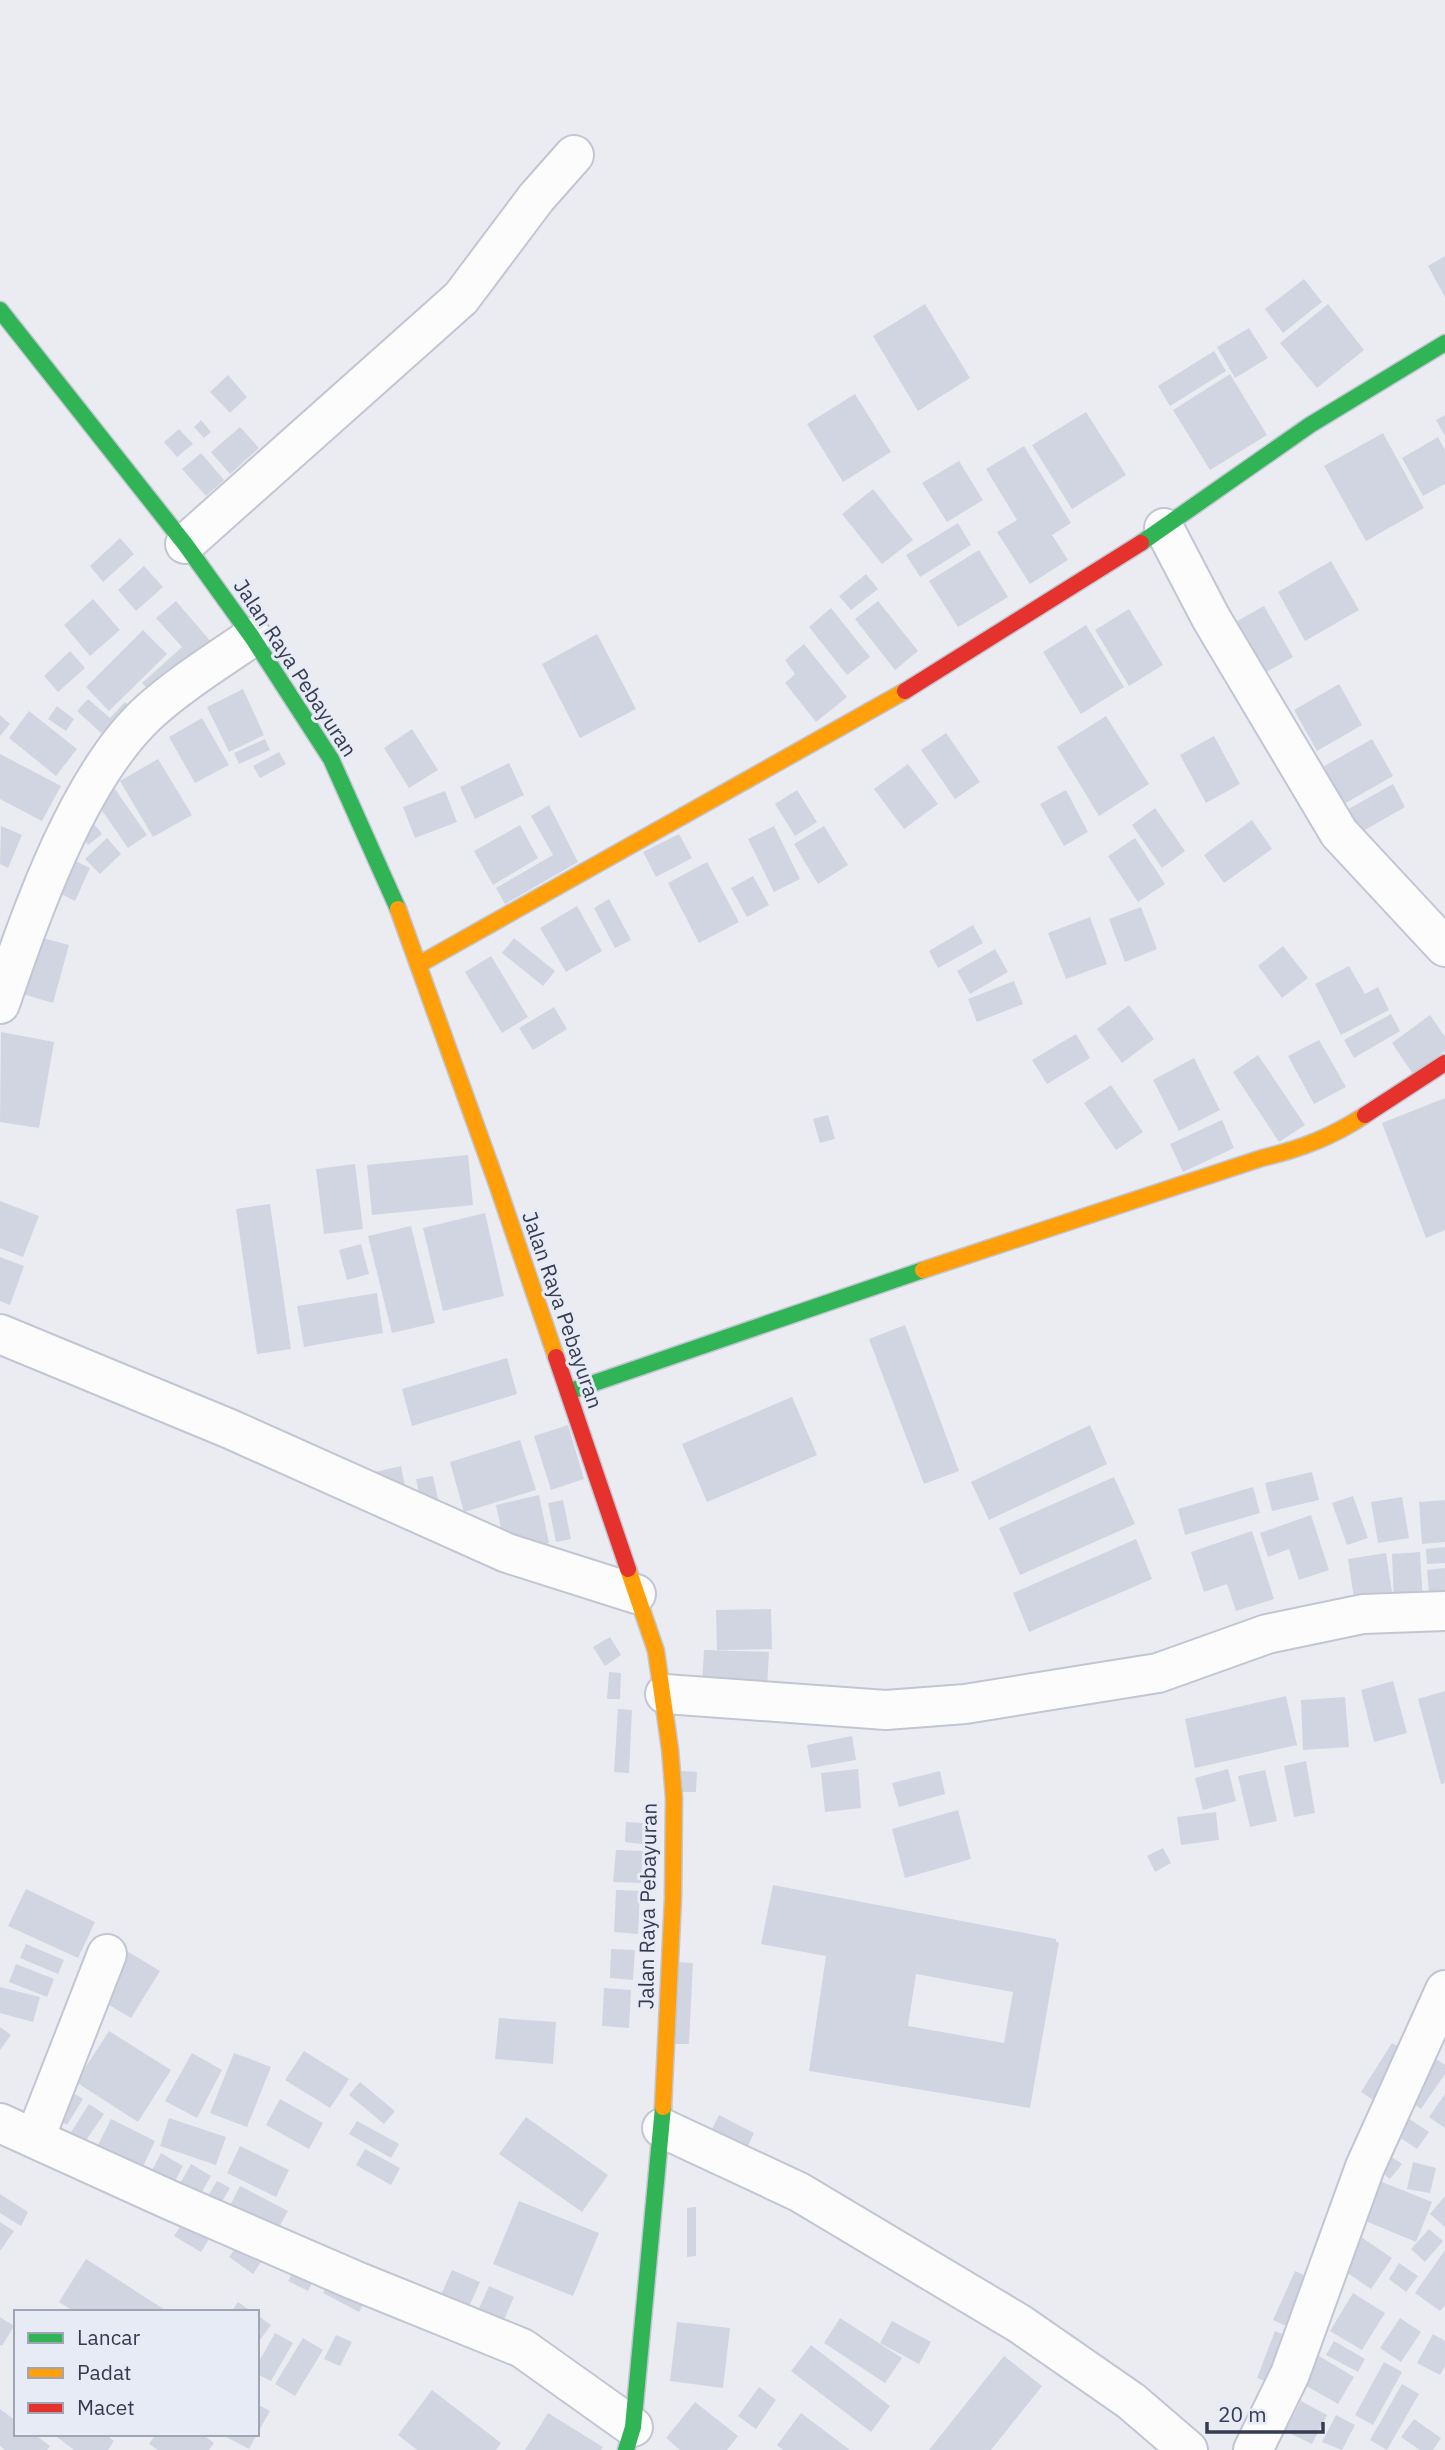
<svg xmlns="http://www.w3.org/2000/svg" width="1445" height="2450" font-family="'IBM Plex Sans',sans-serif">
	<rect width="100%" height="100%" fill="#eaecf2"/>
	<path fill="#d1d5e1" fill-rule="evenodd" d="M1445,256V297L1428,266Z
		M1304,279L1322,302L1283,333L1265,309Z
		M925,304L970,378L918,411L873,336Z
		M1328,304L1364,350L1317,388L1280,343Z
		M1249,328L1268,358L1235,378L1217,347Z
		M1214,351L1226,371L1170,406L1158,386Z
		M1230,374L1267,435L1210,470L1173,410Z
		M228,375L247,397L230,413L210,392Z
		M855,394L891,452L843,482L807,424Z
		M1086,412L1126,475L1072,509L1032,445Z
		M1445,415V436L1436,420Z
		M201,420L211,432L204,438L194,427Z
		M240,427L259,448L230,474L211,452Z
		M179,429L193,444L177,457L164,442Z
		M1383,433L1424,508L1366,541L1324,466Z
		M1438,437L1445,450V484L1423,496L1402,458Z
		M1024,446L1071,523L1052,535L1068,560L1030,584L997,532L1017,520L986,469Z
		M201,453L224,480L206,496L182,469Z
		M959,461L983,500L947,522L922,483Z
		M873,489L913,540L882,564L842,514Z
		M958,523L971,545L920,577L906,555Z
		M120,538L134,554L103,582L90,566Z
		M979,550L1008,597L958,627L929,581Z
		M1331,561L1359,610L1305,641L1278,592Z
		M144,566L163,587L136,611L118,590Z
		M866,574L878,589L851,610L839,596Z
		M93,599L120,630L90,656L64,625Z
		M176,601L212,643L154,696L142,683L182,647L156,618Z
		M878,601L918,651L895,670L855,619Z
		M1264,606L1293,657L1254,679L1225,628Z
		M831,608L870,657L847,675L809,627Z
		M1129,609L1163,665L1129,686L1095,630Z
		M1086,625L1124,687L1081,714L1043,652Z
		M143,630L167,654L109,711L86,687Z
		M597,634L636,709L580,738L542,664Z
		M804,644L847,697L816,722L785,683L795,674L785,660Z
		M70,651L85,668L58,692L44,676Z
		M1339,684L1362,725L1317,751L1294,710Z
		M243,689L264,735L229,752L207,707Z
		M88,699L110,718L125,702L137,714L111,742L77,711Z
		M57,706L74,719L66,731L48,719Z
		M29,711L77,749L56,776L9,738Z
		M0,715L10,724L0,736Z
		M1106,716L1149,784L1099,816L1057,747Z
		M202,718L229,765L195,783L169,737Z
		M412,729L438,770L409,788L384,748Z
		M946,733L980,782L955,799L921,750Z
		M1214,736L1240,784L1206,803L1180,755Z
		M265,739L270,750L239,764L234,753Z
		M1372,739L1393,776L1342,805L1321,768Z
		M279,752L286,764L260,778L253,766Z
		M0,754L61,786L42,821L0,799Z
		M158,759L192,815L153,837L120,781Z
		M509,763L524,795L475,819L460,787Z
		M908,764L938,804L904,829L874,789Z
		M1393,784L1405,807L1358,834L1345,811Z
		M115,789L147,835L128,848L96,802Z
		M797,790L817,822L795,836L775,804Z
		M1066,790L1088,832L1064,846L1040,804Z
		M445,791L457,822L415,838L403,807Z
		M549,805L578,862L505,904L496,888L553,855L531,816Z
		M1155,808L1185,851L1162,868L1132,825Z
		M90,819L102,834L88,845L76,830Z
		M1252,820L1272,849L1224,883L1204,855Z
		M520,825L538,858L493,885L474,851Z
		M1,826L22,835L8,868L0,864Z
		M774,826L800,879L774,892L748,839Z
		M824,826L848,865L818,884L794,844Z
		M679,834L692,858L656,877L643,852Z
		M107,838L121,854L100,874L85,859Z
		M1135,838L1165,884L1138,902L1108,856Z
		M61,854L90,868L75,901L45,886Z
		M707,862L739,922L699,943L668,883Z
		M753,876L769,905L747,917L731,888Z
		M609,899L631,940L615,948L594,908Z
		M577,906L602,951L566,972L540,928Z
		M1141,907L1157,949L1125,962L1109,919Z
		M1090,917L1107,964L1066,979L1048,933Z
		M973,925L983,943L938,968L929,951Z
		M32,935L69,945L53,1003L16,992Z
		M514,938L555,971L543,986L502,953Z
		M1283,946L1308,978L1282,998L1258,966Z
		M995,949L1008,972L970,994L957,971Z
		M491,956L528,1017L502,1033L465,972Z
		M1349,966L1365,994L1378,987L1389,1010L1341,1035L1315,984Z
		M1014,981L1023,1004L977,1022L968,999Z
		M1129,1005L1154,1039L1122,1063L1097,1029Z
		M554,1007L567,1029L533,1050L519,1028Z
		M1391,1014L1400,1031L1354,1058L1344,1040Z
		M1430,1015L1445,1037V1051L1413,1074L1392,1043Z
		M1,1032L54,1042L39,1128L0,1122Z
		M1076,1034L1090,1058L1047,1084L1032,1060Z
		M1319,1040L1346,1087L1314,1104L1288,1056Z
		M1258,1055L1305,1125L1279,1142L1233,1072Z
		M1194,1058L1220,1110L1179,1131L1153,1080Z
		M1111,1085L1143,1132L1116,1150L1084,1103Z
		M1445,1098V1230L1426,1238L1382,1123Z
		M828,1115L835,1139L820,1143L813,1119Z
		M1222,1120L1234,1148L1183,1172L1170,1144Z
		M468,1155L473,1205L372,1215L367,1165Z
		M355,1164L363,1229L324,1234L316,1169Z
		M0,1201L39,1216L23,1257L0,1248Z
		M270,1204L291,1349L257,1354L236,1209Z
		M485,1213L504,1296L443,1311L423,1228Z
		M411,1226L435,1323L392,1333L368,1236Z
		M361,1244L369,1274L347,1280L339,1250Z
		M0,1257L24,1266L10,1305L0,1301Z
		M377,1293L383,1333L304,1347L297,1306Z
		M905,1325L959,1471L924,1484L869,1339Z
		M507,1358L517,1394L412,1426L402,1389Z
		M792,1397L817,1455L707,1502L682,1444Z
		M568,1425L584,1479L551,1490L534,1436Z
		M1090,1425L1107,1464L989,1520L971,1482Z
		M520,1440L536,1490L464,1512L450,1462Z
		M401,1466L405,1486L371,1473Z
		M1312,1472L1319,1500L1272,1511L1265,1483Z
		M433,1476L440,1508L423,1512L416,1479Z
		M1114,1477L1135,1524L1020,1575L999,1528Z
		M1253,1487L1260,1513L1185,1535L1178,1509Z
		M539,1495L549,1543L506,1552L496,1505Z
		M1353,1496L1368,1538L1347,1545L1332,1503Z
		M1402,1497L1409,1538L1378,1543L1371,1502Z
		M563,1500L571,1539L556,1542L548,1503Z
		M1445,1500V1542L1422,1544L1419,1502Z
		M1311,1515L1329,1570L1299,1580L1289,1549L1268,1557L1260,1533Z
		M1252,1531L1274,1599L1236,1611L1227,1584L1204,1592L1191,1552Z
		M1136,1539L1152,1579L1029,1632L1013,1593Z
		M1445,1547V1563L1427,1564L1426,1549Z
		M1420,1552L1423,1602L1394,1604L1392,1554Z
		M1386,1553L1393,1599L1355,1605L1348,1559Z
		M1445,1568V1603L1430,1604L1427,1570Z
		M771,1609L772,1649L717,1650L716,1610Z
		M610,1637L621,1655L605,1666L593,1647Z
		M704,1650L769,1652L767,1687L702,1685Z
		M609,1672L621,1673L620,1699H607Z
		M1393,1681L1407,1733L1374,1742L1361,1690Z
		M1445,1691V1783L1441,1784L1418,1699Z
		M1286,1696L1297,1745L1195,1768L1185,1719Z
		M1345,1697L1349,1747L1303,1750L1301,1700Z
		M618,1709L632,1710L629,1773L614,1772Z
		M852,1736L856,1760L811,1768L807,1745Z
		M1306,1761L1315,1813L1294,1817L1284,1766Z
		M858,1769L861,1808L825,1812L821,1773Z
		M1228,1769L1236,1801L1203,1810L1195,1778Z
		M1265,1770L1277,1821L1250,1827L1238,1776Z
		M681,1771L697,1772L696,1792H680Z
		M940,1771L945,1794L899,1807L892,1783Z
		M958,1810L971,1859L905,1878L892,1829Z
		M1216,1812L1219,1840L1181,1845L1177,1817Z
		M626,1822L643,1823L642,1844L625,1842Z
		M1163,1848L1171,1863L1155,1872L1147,1856Z
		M616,1850L643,1851L641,1883L613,1882Z
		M773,1885L1056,1939V1942H1059L1030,2108L809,2071L826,1956L761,1944ZM916,1974L1013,1992L1004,2043L908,2026Z
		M26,1889L95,1922L78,1958L8,1926Z
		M616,1890L640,1891L638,1934L614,1932Z
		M26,1944L64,1960L58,1974L20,1958Z
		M611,1949L635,1950L633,1980L610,1978Z
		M125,1950L160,1971L131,2018L96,1997Z
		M677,1962L693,1963L689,2044H673Z
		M16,1964L54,1979L47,1997L9,1982Z
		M0,1987L40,1997L33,2022L0,2013Z
		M604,1988L631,1990L629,2028L602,2026Z
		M499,2018L556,2022L553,2064L495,2059Z
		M0,2027L11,2035L0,2050Z
		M109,2031L171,2070L138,2122L76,2082Z
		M1392,2043L1409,2053L1378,2103L1361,2092Z
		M304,2051L349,2079L330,2108L285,2080Z
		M192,2053L222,2070L197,2118L165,2101Z
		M234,2053L271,2067L247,2127L210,2113Z
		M1430,2055L1445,2065V2074L1421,2109L1402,2095Z
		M360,2082L395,2111L384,2124L349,2095Z
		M67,2089L83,2099L67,2125L50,2115Z
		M1445,2094V2128L1429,2117Z
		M280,2099L323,2123L309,2149L266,2125Z
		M89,2104L104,2114L80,2149L66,2140Z
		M1402,2114L1429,2132L1417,2149L1390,2131Z
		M719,2115L754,2133L744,2154L709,2135Z
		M526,2117L608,2175L582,2212L499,2154Z
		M169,2118L226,2137L216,2165L160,2146Z
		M111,2119L155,2141L135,2183L90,2161Z
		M357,2121L399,2144L391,2158L349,2134Z
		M240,2146L289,2170L276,2197L227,2173Z
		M1379,2148L1402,2164L1390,2179L1368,2162Z
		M365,2149L400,2168L391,2185L356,2165Z
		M161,2153L183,2166L167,2196L145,2184Z
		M1413,2162L1436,2168L1430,2193L1407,2189Z
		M191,2164L211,2176L194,2205L174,2194Z
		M1372,2178L1432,2202L1416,2242L1356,2217Z
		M217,2181L230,2188L217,2210L204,2202Z
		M240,2186L288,2211L273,2238L226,2213Z
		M0,2194L28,2212L21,2226L0,2213Z
		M1445,2196V2227L1430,2214Z
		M519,2201L599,2233L573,2296L493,2264Z
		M696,2207V2256L687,2257V2208Z
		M185,2219L211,2236L201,2252L174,2236Z
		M0,2222L14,2231L0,2251Z
		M1429,2229L1443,2241L1425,2262L1411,2249Z
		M1357,2234L1392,2258L1371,2289L1336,2265Z
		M237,2246L261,2262L253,2274L229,2257Z
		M1445,2250V2305L1440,2311L1415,2293Z
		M86,2259L165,2310L164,2312H75L59,2302Z
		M1399,2263L1418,2276L1406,2292L1389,2279Z
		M452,2270L480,2282L464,2318L436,2306Z
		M1295,2271L1318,2281L1295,2330L1273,2320Z
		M293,2273H317L308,2291L288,2281Z
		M334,2274L369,2294L359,2312L323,2293Z
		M489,2286L514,2297L499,2331L474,2320Z
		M1353,2293L1385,2313L1362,2350L1330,2331Z
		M238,2302L252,2312H231Z
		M257,2315L271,2325L257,2344Z
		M0,2317L14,2326L2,2346L0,2345Z
		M840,2318L902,2358L885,2383L824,2343Z
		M1400,2318L1421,2332L1401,2362L1380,2348Z
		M892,2321L931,2342L919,2364L880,2343Z
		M677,2322L730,2328L723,2388L670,2381Z
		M1275,2331L1297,2340L1280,2386L1257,2378Z
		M275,2333L293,2343L271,2381L257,2374V2365Z
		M1433,2334L1445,2341V2366L1440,2375L1417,2363Z
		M336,2335L352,2342L340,2366L324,2359Z
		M303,2338L323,2350L295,2396L275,2384Z
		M1334,2341L1365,2359L1358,2372L1326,2355Z
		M811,2345L890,2406L871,2432L791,2371Z
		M1314,2353L1354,2377L1338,2404L1298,2381Z
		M1004,2356L1042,2386L991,2450H929Z
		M1384,2362L1402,2372L1373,2425L1355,2415Z
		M1402,2384L1419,2394L1387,2450L1370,2440Z
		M759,2387L776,2400L756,2429L738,2416Z
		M432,2390L501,2443L496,2450H417L398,2435Z
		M1301,2401L1327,2415L1312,2444L1285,2431Z
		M695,2402L738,2436L727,2450H680L666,2438Z
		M257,2404L270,2411L257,2434Z
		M0,2409L16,2421V2434H34L50,2446L47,2450H5L0,2446Z
		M548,2413L603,2447L601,2450H525Z
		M801,2413L850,2450H783L777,2445Z
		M1336,2415L1355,2425L1342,2450L1322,2442Z
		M1414,2419L1441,2438L1433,2450H1420L1401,2437Z
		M53,2434H105L114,2441L108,2450H74Z
		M156,2434H202L214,2443L209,2450H158L149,2444Z
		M225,2434H257L249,2449L224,2436Z"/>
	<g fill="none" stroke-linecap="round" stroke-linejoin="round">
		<g stroke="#c2c6d3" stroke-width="42">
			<path id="street" d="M1164,528L1211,618L1339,833L1445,947
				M185,544L461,298L536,198L574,155
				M0,1004C31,914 78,777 149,712C180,684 217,661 252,637
				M0,1334L230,1429L507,1553L636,1594
				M665,1694L886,1710L965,1704L1158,1673L1267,1634L1363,1614L1445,1611
				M0,2123L172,2201L354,2280L522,2348L633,2427
				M662,2128L799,2192L1020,2324L1131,2401L1188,2450
				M35,2138L107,1954
				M1253,2450L1290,2374L1365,2167L1445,1990"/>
		</g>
		<g stroke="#c2c6d3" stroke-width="19">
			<path id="fast" d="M0,310L185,544L252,637L331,759L398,909
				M1141,543L1310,425L1445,343
				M568,1392L923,1270
				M626,2450L633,2427L663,2107"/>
		</g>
		<g stroke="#c2c6d3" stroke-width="19">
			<path id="slow" d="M398,909L497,1184L556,1357
				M418,965L905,691
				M923,1270L1262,1158C1300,1149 1332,1137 1365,1115
				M628,1569L656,1651L670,1749L674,1798L673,1898L663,2107"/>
		</g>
		<g stroke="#c2c6d3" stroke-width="19">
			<path id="jam" d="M905,691L1141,543
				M1365,1115L1445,1063
				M556,1357L628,1569"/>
		</g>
		<use href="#street" stroke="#fcfcfd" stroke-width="38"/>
		<use href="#fast" stroke="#30b455" stroke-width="16"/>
		<use href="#slow" stroke="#ff9f0a" stroke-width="16"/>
		<use href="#jam" stroke="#e5322d" stroke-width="16"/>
	</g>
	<g text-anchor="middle" stroke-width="6" stroke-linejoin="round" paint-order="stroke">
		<g font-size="21" fill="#353c51" stroke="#e7ebf6">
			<text transform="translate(295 668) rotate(57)" y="7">Jalan Raya Pebayuran</text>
			<text transform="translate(562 1310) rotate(71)" y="7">Jalan Raya Pebayuran</text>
			<text transform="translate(648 1906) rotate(-89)" y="7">Jalan Raya Pebayuran</text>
		</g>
	</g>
	<rect x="14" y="2310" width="245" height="126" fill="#e7ebf6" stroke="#a0a5b4" stroke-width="2"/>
	<rect x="28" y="2333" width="35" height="10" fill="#30b455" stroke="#a0a5b4" stroke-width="2"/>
	<text x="77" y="2345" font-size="21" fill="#353c51">Lancar</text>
	<rect x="28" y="2368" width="35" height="10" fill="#ff9f0a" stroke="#a0a5b4" stroke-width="2"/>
	<text x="77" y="2380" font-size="21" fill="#353c51">Padat</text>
	<rect x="28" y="2403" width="35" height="10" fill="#e5322d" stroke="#a0a5b4" stroke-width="2"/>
	<text x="77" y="2415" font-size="21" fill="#353c51">Macet</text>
	<path d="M1207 2422v10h116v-10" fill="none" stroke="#353c51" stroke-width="3.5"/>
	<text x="1218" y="2422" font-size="21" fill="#353c51" stroke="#e7ebf6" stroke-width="5" paint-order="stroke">20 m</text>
</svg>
